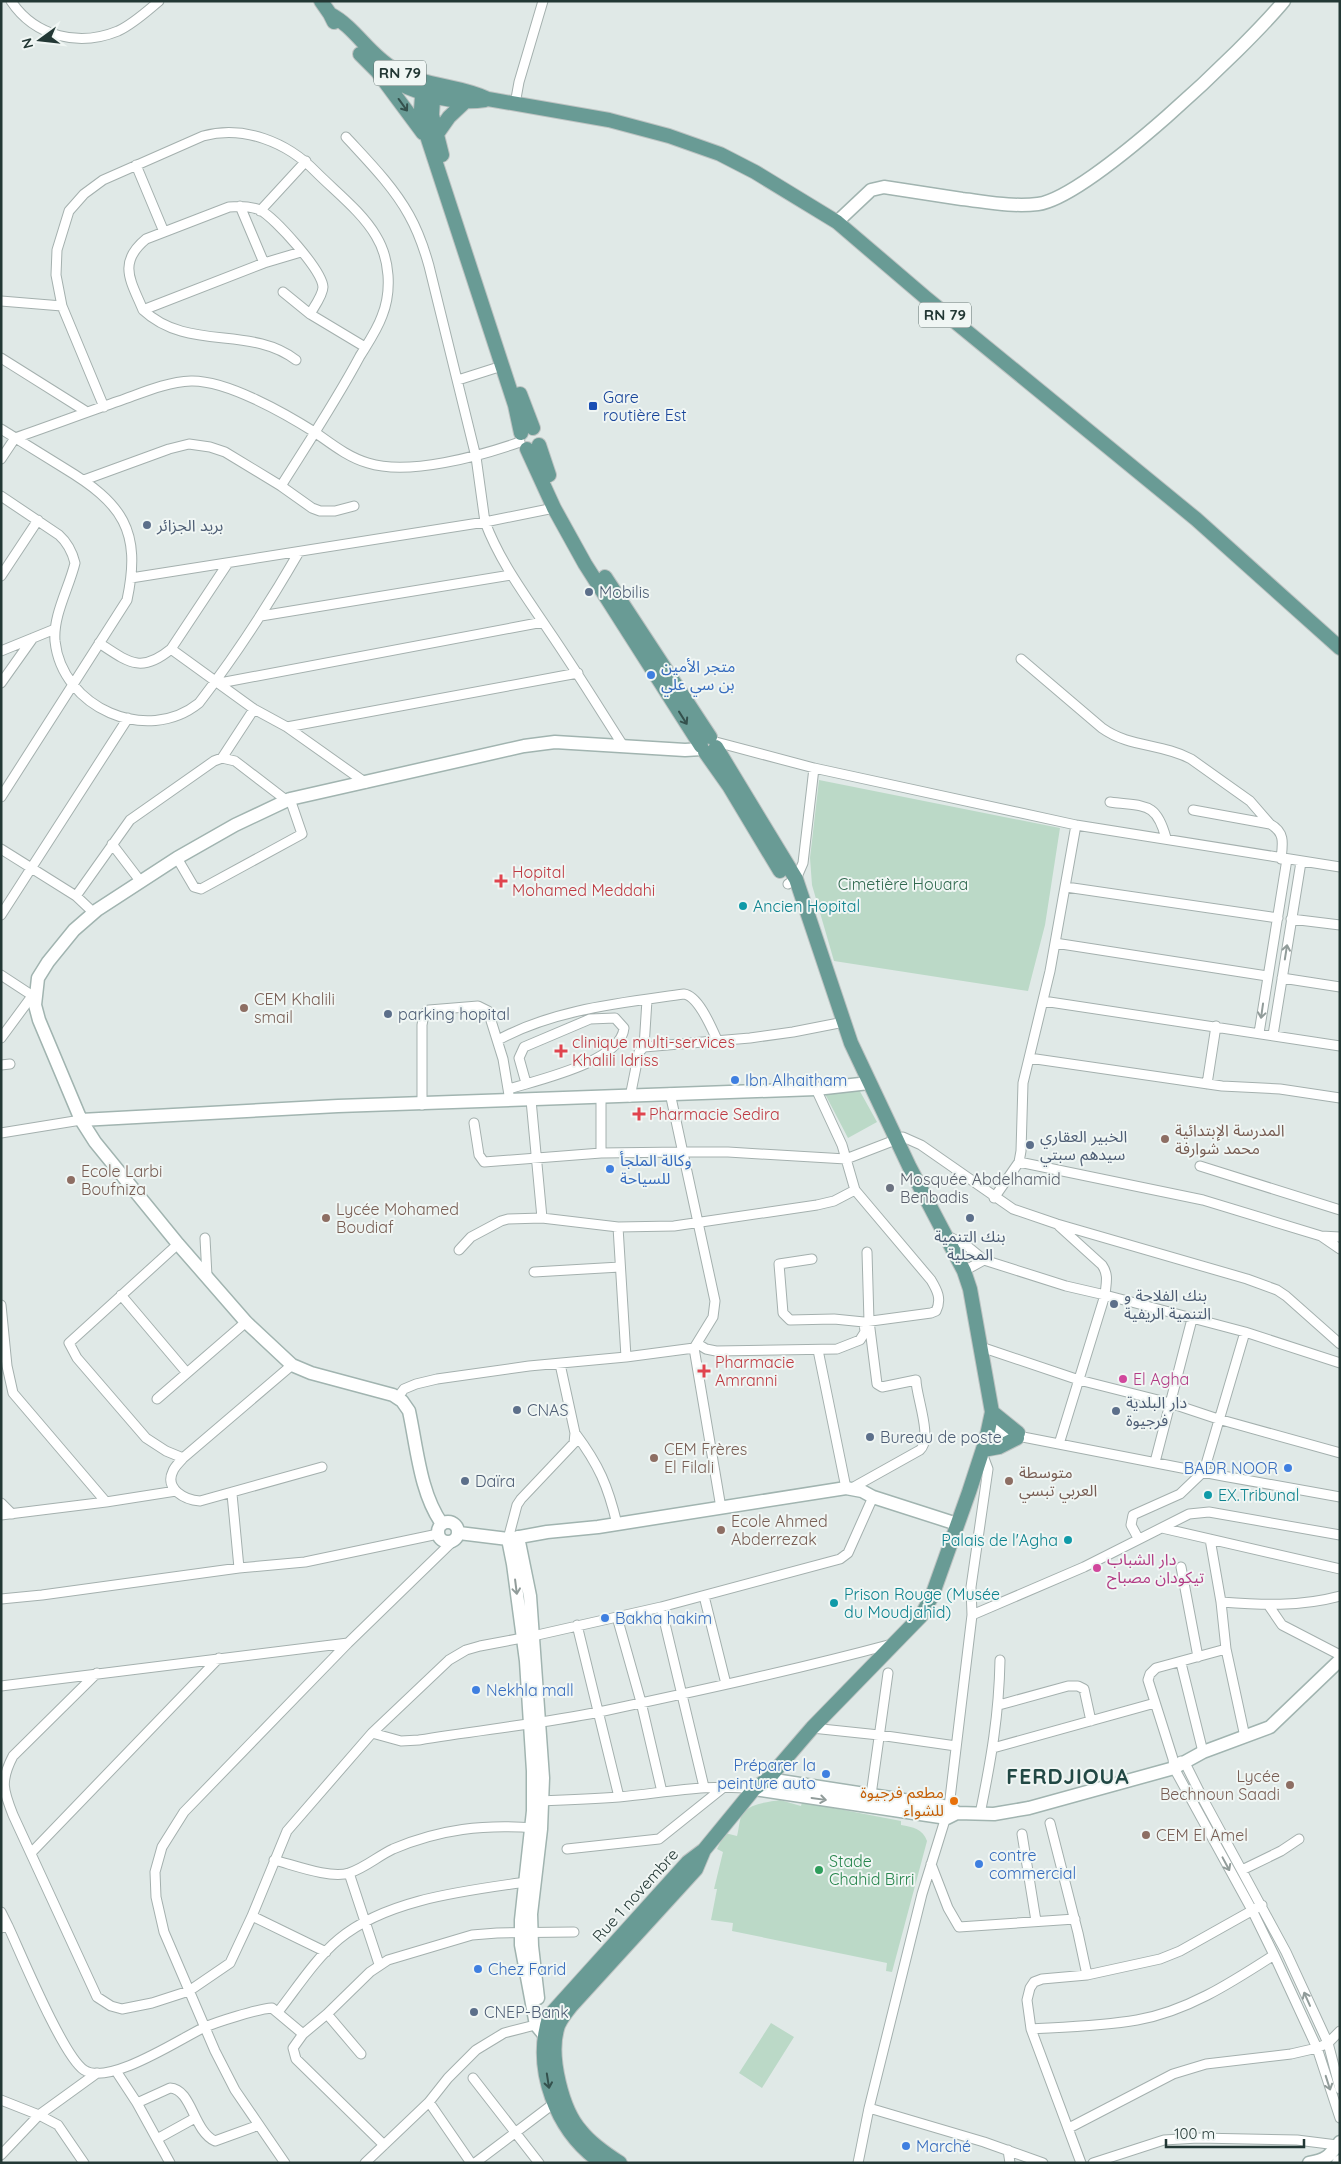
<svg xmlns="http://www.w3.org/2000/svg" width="1341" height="2164" font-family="Quicksand,'Noto Sans Arabic',sans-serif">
	<rect width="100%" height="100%" fill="#e0e9e7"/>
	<path fill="#bbd9c7" d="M819,780L1060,828L1045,925L1028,991L834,961L812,885L810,858Z
		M857,1086L877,1122L848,1138L823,1090Z
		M780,1800L801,1806L802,1802L901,1821V1825C913,1827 923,1829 927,1841L892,1972L886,1971L887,1963L732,1931L733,1923L711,1920L717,1889H714L723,1852L717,1849L725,1833L737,1836C739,1830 739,1818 743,1813C751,1803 769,1802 780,1800Z
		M771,2023L794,2037L762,2088L739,2073Z"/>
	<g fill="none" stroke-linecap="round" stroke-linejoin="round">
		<g stroke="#a4b0ae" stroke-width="11">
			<path id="street" d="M11,1C35,37 79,47 118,31C133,24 146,12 159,1
				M515,104L519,82L543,1
				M346,137C368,161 393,186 409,215C418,231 424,248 429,266L476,457L485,522C500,562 525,595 549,631C575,669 599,708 624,747
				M136,165L164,232
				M240,206L264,263
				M260,211L306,161
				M301,252L264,263L143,310C131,281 117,263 146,239L229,207C239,206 250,206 260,210C275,218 322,270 323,287C323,295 314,307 310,314
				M283,292L310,314L365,347
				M1,301L62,306
				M143,310C188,352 251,325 296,360
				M1,358L87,412
				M458,380L502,366
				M104,407L62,306L56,275L57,250L69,211L84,194L103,180L203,136C244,125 287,142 316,172C336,192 362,212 376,236C390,259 392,291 382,316C377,330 368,343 360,356C336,401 308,443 281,486
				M1,429C22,442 43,455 64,468C122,503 142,530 127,600L1,797
				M1,459L15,438C50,426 84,413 119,401C142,393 166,382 191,381C227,380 286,414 316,433C333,445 348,457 368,463C409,476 480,456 520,442
				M84,480L169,449L189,444L210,447L225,452L281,486L312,508L320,511H335L354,506
				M1,496L59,535C68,543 72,551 75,563C69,588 53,615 55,641C62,708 147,745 199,703C236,655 269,604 299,552
				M1,576L38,520
				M131,578L485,522L554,508
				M261,616L511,575
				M99,643C128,662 141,674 171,649L228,563
				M171,649L254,709L287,727L366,783
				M1,651L55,629
				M1021,659L1102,728C1130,748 1161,743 1191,759L1250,801L1270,824
				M1,683L33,638
				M220,683L543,622
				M287,727L578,673
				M716,742L814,768L1076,825L1340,867
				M222,758L254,709
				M1110,802C1145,807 1156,801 1166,838
				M1193,810L1270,824C1285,832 1283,843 1281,859
				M112,844L141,882
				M1,849L76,896L94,913
				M177,858L194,887L201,889L302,834L290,799
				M788,884L796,879L803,863L814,768
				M1066,887L1278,918
				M76,896L130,820L214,761L222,758L235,761L286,800
				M1,915L128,718
				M1291,919L1340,925
				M1055,943L1267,976
				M1,975L33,996
				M1282,978L1340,987
				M1043,1001L1340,1046
				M1259,1033L1287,859
				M1273,1035L1301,862
				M1,1038L35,992
				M498,1040C555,1009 621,1003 684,994C699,996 712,1029 718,1042
				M644,1047L647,1000
				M1029,1058L1222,1086L1280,1089L1340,1098
				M1,1065L10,1064
				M1207,1084L1216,1026
				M509,1089C537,1080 621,1062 624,1028L615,1018L590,1019L524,1047L519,1058L526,1083
				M630,1097L639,1052L644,1047L750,1038L793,1032L844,1022
				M601,1098V1153
				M531,1100L542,1218
				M422,1105V1025L424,1014L429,1010L478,1006L488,1011L503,1059L509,1095
				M474,1123L479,1155L484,1162L601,1153L683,1152H728L846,1159L903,1137L921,1145L1013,1209L1057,1224L1247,1279L1277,1290L1286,1296L1340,1344
				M1,1133L81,1120
				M1019,1162L1203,1200L1321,1236L1340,1237
				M1200,1166L1340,1210
				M994,1198L1019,1162L1021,1151L1023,1083L1050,971L1076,825
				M618,1227L626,1357
				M946,1235L967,1246L984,1260L1066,1286L1105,1295L1245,1332L1340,1363
				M1321,1236L1340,1249
				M205,1238L207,1276
				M178,1244L69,1343L77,1358L146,1438L166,1451L183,1458
				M459,1250L471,1237L501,1221L508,1219L542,1218L618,1227L674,1226L817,1205L834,1201L855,1190
				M812,1259L779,1264L783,1313L790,1320L834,1319L864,1322L931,1313L936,1311C942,1299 937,1290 931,1280L855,1190L842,1145L816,1089
				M964,1271L984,1260
				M534,1272L620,1267
				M121,1295L187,1373L246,1322
				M1,1305L7,1366L13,1393L106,1502
				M698,1344L706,1349L716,1351L837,1349L860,1340L865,1332L864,1322
				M981,1347L1079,1380L1170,1403L1218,1419L1340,1453
				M694,1348L721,1508
				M818,1350L846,1488
				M292,1365L183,1458C180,1462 175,1466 173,1471C164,1489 185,1500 200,1501L322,1467
				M398,1397L404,1389L416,1384L437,1379L529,1366L626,1357L694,1348L713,1317L715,1301L670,1093
				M157,1399L187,1373
				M990,1428L1014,1433
				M575,1433C599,1465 608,1486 617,1524
				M986,1440L1023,1437L1223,1476L1340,1497
				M1059,1444L1105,1295C1106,1283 1109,1275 1102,1265L1059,1226
				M1155,1462L1192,1319
				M852,1488L920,1450C933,1438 916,1396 916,1380L882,1387L877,1384L869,1321L867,1252
				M232,1494L239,1568
				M1,1503L12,1514
				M1,1515L106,1502L176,1491
				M1162,1528L1340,1569
				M1138,1538L1131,1525L1133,1515L1180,1494L1204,1471L1245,1332
				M508,1539L517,1505L521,1499L574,1443L575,1433L560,1364
				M1210,1539L1221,1602L1226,1649L1245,1737
				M1181,1567L1198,1657
				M704,1596L726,1684
				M1,1599L42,1595L239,1568L305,1562L438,1534
				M1221,1602C1262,1605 1299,1607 1340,1596
				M1269,1606L1282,1625L1340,1655
				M661,1607L704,1787
				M972,1615L1084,1567L1189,1514L1209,1512L1340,1535
				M617,1617L641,1702L662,1792
				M577,1625L619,1797
				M1226,1649L1156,1668L1150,1674L1148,1680L1173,1759L1174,1768L1252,1910L1274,1955L1317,2048L1340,2118
				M1181,1663L1203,1752
				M97,1673L13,1756C0,1781 3,1790 13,1815L97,1997L111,2006L122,2009L152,2003L189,1991L230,1963L252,1916L287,1831L372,1733L449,1660L466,1650L480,1646L533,1636L661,1607L840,1559L848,1553L873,1497
				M1,1686L348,1643
				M999,1705L1068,1686H1078L1084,1689L1091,1721
				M812,1728L879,1735L956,1746
				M372,1733L401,1741L419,1740C479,1730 540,1724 599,1712C697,1691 795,1670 892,1644
				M993,1748L1155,1703
				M1181,1761L1185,1763L1203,1799L1286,1952L1328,2043L1340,2089
				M871,1795L888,1673
				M538,1801C565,1800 592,1799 619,1797C664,1793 709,1783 754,1789
				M980,1814C991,1760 999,1715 1000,1660
				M1050,1823L1078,1933L1087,1975
				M1022,1834L1036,1921
				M567,1849L659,1839L724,1787
				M31,1853L219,1658
				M274,1860C294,1865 330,1879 349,1873C365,1868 378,1856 393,1849C440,1829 484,1824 535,1828
				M931,1864L948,1908L959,1927L1075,1919
				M1242,1870L1281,1851L1299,1839
				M349,1873L379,1964
				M1,1912L8,1926
				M252,1916L326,1952
				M1,1928L8,1926C21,1954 63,2056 84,2070C109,2086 178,2040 203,2028C216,2022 258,2009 272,2008L303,2034L293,2048L296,2059L384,2145
				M278,2012C297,1988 315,1959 339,1939C387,1899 465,1891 526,1882
				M327,2014L361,2054
				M1031,2029C1066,2027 1102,2026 1137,2020C1188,2011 1232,1982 1274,1955
				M303,2034L327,2014L370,1972L388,1960L472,1935L497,1933L574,1932
				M116,2071L137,2103L170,2163
				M473,2078L539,2163
				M1,2100L39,2115L58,2125L84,2163
				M429,2102L471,2163
				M137,2103L170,2088C192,2089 193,2131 215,2141L259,2125
				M869,2108L984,2142L1043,2163
				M1069,2128L1173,2074L1206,2064L1291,2054L1317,2048L1328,2043L1340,2031
				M157,2139L195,2118
				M1008,2150L1010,2163
				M1,2155L39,2115L97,2073
				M285,2163L235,2090L215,2051L164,1932L156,1897L155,1872L162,1847L184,1812L348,1643L453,1541
				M365,2163L429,2102L448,2078L476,2050L504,2033L539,2024
				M475,2163L557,2101
				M858,2163L869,2108L922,1894L949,1807L972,1615L971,1587L988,1469L982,1453
				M1081,2163L1031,2029L1027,2000L1030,1988L1034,1982L1042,1979L1087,1975L1160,1959L1180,1951L1262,1905
				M1093,2163L1164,2140L1198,2138L1297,2140L1337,2145"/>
		</g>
		<g stroke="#a1b4b0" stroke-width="15">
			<path id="secondary" d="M837,222L871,190L884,187C910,191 936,195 962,199C988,202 1012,207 1038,204C1090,197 1247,46 1284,1
				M81,1120L338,1106L816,1089L869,1083
				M438 1532a10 10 0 1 1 20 0a10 10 0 1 1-20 0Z
				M442,1524C420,1493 417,1448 409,1411L402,1401L393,1395L311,1373L292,1365L246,1322L178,1244L95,1142L81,1120L39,1020L35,1005L38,978L48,962L74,930L97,910L177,858L235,825L290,799L524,746L555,742L685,750L702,749
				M459,1533L508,1539L547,1532L598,1527L846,1488L862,1491L873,1497L957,1524
				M518,1537L530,1596L543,1778L541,1829L531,1914L532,1946L538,1998
				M508,1539L513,1564L526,1661L533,1771V1811L521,1920V1945L536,2025L545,2036L552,2040
				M768,1779L949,1807L957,1813
				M754,1789L947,1818L957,1813L994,1814L1029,1808L1174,1768L1203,1752L1270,1727L1340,1660
				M1309,2163C1327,2160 1329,2156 1340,2142
				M1338,2163L1340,2161"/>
		</g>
		<g stroke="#bdc3c2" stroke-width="16">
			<path id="primary" d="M321,1L330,14L334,22
				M330,14C355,27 369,55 394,69C426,88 457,84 488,99L609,120L669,136L720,154L755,172L837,222L926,298L1196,519L1340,648
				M360,54L377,71L423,133
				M384,75C413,93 452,105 485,100
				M423,83L421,110L428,139L515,405L521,433
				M434,85L432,115L442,155
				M437,134L449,117L466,101
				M520,394L533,428
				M539,445L549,475
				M527,449L554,508L585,564L701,746
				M605,577L710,737
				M705,752L729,786L780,871
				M992,1412L1018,1433
				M983,1450L999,1447L1017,1438
				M602,2163C556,2132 532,2068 550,2015L688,1862L704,1850L754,1789L768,1779L812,1728L921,1616L932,1596L969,1492L986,1440L992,1412L970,1289L964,1271L909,1166L851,1043L796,879L716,747
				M620,2163C606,2154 591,2144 581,2131C562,2110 549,2057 557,2029C559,2020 566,2013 571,2006L696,1869L704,1850"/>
		</g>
		<use href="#street" stroke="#fff" stroke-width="9"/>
		<use href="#secondary" stroke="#fff" stroke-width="12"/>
		<use href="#primary" stroke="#699b95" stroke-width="14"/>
	</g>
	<defs><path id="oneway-shaft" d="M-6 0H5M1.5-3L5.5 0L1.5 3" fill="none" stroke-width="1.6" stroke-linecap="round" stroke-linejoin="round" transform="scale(1.25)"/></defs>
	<g stroke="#34514d">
		<use href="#oneway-shaft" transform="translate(403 105) rotate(54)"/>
		<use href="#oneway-shaft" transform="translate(683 718) rotate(58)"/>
		<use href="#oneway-shaft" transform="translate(548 2081) rotate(81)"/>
	</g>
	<g stroke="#919c9a">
		<use href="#oneway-shaft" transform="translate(1286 952) rotate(-81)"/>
		<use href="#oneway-shaft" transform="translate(1262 1011) rotate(98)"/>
		<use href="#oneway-shaft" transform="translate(516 1587) rotate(83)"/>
		<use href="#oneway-shaft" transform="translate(819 1799) rotate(8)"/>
		<use href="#oneway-shaft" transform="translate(1226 1864) rotate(62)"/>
		<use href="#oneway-shaft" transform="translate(1307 1999) rotate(-114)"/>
		<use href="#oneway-shaft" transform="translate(1328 2083) rotate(72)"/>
	</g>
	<rect fill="#1a4fb4" stroke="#f0f6f4" stroke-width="2" x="588" y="401" width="10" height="10" rx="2.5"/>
	<g fill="#5c6f8a" stroke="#f0f6f4" stroke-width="2">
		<circle cx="147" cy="525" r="5"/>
		<circle cx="589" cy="592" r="5"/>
		<circle cx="388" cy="1014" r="5"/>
		<circle cx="1030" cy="1145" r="5"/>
		<circle cx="970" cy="1218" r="5"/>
		<circle cx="1114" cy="1304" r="5"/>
		<circle cx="517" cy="1410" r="5"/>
		<circle cx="1116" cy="1411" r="5"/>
		<circle cx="870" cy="1437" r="5"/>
		<circle cx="465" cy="1481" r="5"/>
		<circle cx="474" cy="2012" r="5"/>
	</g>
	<g fill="#3f7fe0" stroke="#f0f6f4" stroke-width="2">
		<circle cx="651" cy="675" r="5"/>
		<circle cx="735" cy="1080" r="5"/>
		<circle cx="610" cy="1169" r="5"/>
		<circle cx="1288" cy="1468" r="5"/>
		<circle cx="605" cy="1618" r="5"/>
		<circle cx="476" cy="1690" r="5"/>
		<circle cx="826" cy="1774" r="5"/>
		<circle cx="979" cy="1864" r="5"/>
		<circle cx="478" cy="1969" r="5"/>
		<circle cx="906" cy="2146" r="5"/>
	</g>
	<g fill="#e0444e" stroke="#f0f6f4" stroke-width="2">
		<path d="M498.5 873.5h5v5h5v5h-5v5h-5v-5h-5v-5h5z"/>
		<path d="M558.5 1043.5h5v5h5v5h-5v5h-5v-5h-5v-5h5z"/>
		<path d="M636.5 1106.5h5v5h5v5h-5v5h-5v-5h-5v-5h5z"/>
		<path d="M701.5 1363.5h5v5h5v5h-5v5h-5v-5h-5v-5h5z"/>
	</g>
	<g fill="#0f9aa8" stroke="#f0f6f4" stroke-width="2">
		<circle cx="743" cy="906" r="5"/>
		<circle cx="1208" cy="1495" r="5"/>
		<circle cx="1068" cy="1540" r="5"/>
		<circle cx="834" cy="1603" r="5"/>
	</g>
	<g fill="#8d6e63" stroke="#f0f6f4" stroke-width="2">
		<circle cx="244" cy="1008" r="5"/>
		<circle cx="1165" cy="1139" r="5"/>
		<circle cx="71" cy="1180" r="5"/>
		<circle cx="326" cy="1218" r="5"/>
		<circle cx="654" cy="1458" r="5"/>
		<circle cx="1009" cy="1481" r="5"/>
		<circle cx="721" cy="1530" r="5"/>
		<circle cx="1290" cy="1785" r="5"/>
		<circle cx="1146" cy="1835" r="5"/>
	</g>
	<circle fill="#6b7280" stroke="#f0f6f4" stroke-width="2" cx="890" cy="1188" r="5"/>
	<g fill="#d1479c" stroke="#f0f6f4" stroke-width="2">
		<circle cx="1123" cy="1379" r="5"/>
		<circle cx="1097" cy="1568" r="5"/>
	</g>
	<circle fill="#e8710a" stroke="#f0f6f4" stroke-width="2" cx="954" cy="1801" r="5"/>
	<circle fill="#2e9e5b" stroke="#f0f6f4" stroke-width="2" cx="819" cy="1870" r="5"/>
	<g text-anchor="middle" stroke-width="4" stroke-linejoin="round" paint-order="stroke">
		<g fill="#f0f6f4" stroke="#60716e" stroke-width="1">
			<rect x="374" y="60.5" width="52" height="25" rx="4"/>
			<rect x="919" y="302.5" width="52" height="25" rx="4"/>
		</g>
		<g font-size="15" font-weight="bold" fill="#233835">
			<text x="400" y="78">RN 79</text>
			<text x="945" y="320">RN 79</text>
		</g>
		<g font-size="16" fill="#164399" stroke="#f0f6f4" text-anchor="start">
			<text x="603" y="403">Gare<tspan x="603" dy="18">routière Est</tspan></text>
		</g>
		<g font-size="16" fill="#4e5e75" stroke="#f0f6f4" text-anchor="start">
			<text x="157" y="531">بريد الجزائر</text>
			<text x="599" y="598">Mobilis</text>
			<text x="398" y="1020">parking hopital</text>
			<text x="1040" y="1142">الخبير العقاري<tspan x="1040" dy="18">سيدهم سبتي</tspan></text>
			<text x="970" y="1242" text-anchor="middle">بنك التنمية<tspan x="970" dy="18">المحلية</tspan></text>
			<text x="1124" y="1301">بنك الفلاحة و<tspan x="1124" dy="18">التنمية الريفية</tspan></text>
			<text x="1126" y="1408">دار البلدية<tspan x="1126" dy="18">فرجيوة</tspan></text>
			<text x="527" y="1416">CNAS</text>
			<text x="880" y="1443">Bureau de poste</text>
			<text x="475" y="1487">Daïra</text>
			<text x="484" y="2018">CNEP-Bank</text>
		</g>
		<g font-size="16" fill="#366cbe" stroke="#f0f6f4" text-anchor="start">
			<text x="661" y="672">متجر الأمين<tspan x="661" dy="18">بن سي علي</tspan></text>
			<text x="745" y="1086">Ibn Alhaitham</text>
			<text x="620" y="1166">وكالة الملجأ<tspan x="620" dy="18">للسياحة</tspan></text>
			<text x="1278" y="1474" text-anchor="end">BADR NOOR</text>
			<text x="615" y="1624">Bakha hakim</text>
			<text x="486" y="1696">Nekhla mall</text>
			<text x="816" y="1771" text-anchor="end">Préparer la<tspan x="816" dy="18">peinture auto</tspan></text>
			<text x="989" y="1861">contre<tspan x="989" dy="18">commercial</tspan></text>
			<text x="488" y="1975">Chez Farid</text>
			<text x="916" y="2152">Marché</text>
		</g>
		<g font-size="16" fill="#be3a42" stroke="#f0f6f4" text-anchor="start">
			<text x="512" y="878">Hopital<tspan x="512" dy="18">Mohamed Meddahi</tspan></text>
			<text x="572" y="1048">clinique multi-services<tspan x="572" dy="18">Khalili Idriss</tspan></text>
			<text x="649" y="1120">Pharmacie Sedira</text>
			<text x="715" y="1368">Pharmacie<tspan x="715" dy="18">Amranni</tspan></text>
		</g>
		<g font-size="16" fill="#316a50" stroke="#f0f6f4">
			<text x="903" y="890">Cimetière Houara</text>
		</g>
		<g font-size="16" fill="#0d838f" stroke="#f0f6f4" text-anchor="start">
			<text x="753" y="912">Ancien Hopital</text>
			<text x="1218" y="1501">EX.Tribunal</text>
			<text x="1058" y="1546" text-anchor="end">Palais de l'Agha</text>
			<text x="844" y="1600">Prison Rouge (Musée<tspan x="844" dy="18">du Moudjahid)</tspan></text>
		</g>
		<g font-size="16" fill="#785e54" stroke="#f0f6f4" text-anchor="start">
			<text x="254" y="1005">CEM Khalili<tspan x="254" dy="18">smail</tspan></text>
			<text x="1175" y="1136">المدرسة الإبتدائية<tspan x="1175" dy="18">محمد شوارفة</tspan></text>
			<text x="81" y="1177">Ecole Larbi<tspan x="81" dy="18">Boufniza</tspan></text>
			<text x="336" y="1215">Lycée Mohamed<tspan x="336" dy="18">Boudiaf</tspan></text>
			<text x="664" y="1455">CEM Frères<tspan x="664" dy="18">El Filali</tspan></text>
			<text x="1019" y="1478">متوسطة<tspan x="1019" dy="18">العربي تبسي</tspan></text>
			<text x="731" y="1527">Ecole Ahmed<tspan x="731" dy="18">Abderrezak</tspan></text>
			<text x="1280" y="1782" text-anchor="end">Lycée<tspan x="1280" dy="18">Bechnoun Saadi</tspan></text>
			<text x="1156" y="1841">CEM El Amel</text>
		</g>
		<g font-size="16" fill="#5b616d" stroke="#f0f6f4" text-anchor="start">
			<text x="900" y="1185">Mosquée Abdelhamid<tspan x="900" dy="18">Benbadis</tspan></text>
		</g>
		<g font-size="16" fill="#b23c85" stroke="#f0f6f4" text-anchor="start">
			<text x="1133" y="1385">El Agha</text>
			<text x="1107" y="1565">دار الشباب<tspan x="1107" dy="18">تيكودان مصباح</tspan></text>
		</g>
		<g font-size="16" fill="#c56008" stroke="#f0f6f4" text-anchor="end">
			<text x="944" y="1798">مطعم فرجيوة<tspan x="944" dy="18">للشواء</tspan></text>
		</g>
		<g font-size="16" fill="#27864d" stroke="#f0f6f4" text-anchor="start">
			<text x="829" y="1867">Stade<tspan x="829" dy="18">Chahid Birri</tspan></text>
		</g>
		<g font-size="16" fill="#233835" stroke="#f0f6f4">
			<text transform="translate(635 1895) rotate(-48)" y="6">Rue 1 novembre</text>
		</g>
		<g font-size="21" font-weight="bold" letter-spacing="1" fill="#214844" stroke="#f0f6f4">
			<text x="1068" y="1784">FERDJIOUA</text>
		</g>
	</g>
	<rect width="1341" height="2164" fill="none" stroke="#233835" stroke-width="5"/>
	<g transform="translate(40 40) rotate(255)" stroke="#f0f6f4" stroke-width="4" paint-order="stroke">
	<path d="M0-4L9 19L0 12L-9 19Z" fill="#233835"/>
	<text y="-8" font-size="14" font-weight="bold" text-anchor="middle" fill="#233835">N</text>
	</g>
	<path d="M1166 2139v8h138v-8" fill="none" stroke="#233835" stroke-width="2.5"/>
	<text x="1174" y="2139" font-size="15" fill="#233835" stroke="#f0f6f4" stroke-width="4" paint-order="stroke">100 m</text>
</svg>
